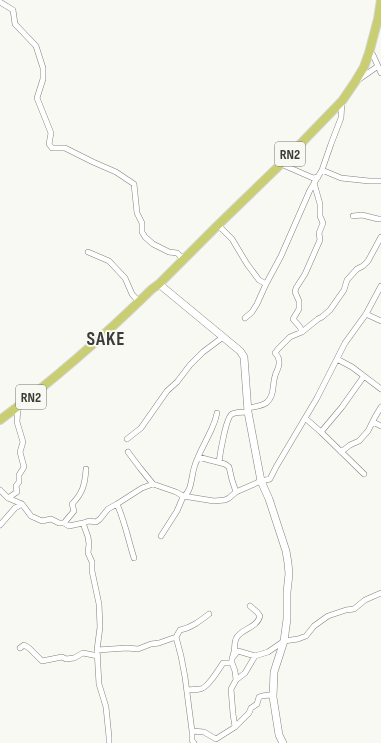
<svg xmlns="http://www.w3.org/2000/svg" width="381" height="743" font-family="'Sofia Sans Condensed',sans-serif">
	<rect width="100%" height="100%" fill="#f8f9f2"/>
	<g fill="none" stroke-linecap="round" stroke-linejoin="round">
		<g stroke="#81827c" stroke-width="6">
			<path id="minor" d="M0,2L13,10L15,24L36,46L43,68V79L37,98L51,133L49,144L52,148H65L93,162L116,172L134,184L137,213L142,223V232L145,237L153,244L169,252L177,253L180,256L184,258
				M369,53L373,55L381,73
				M358,80L378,66
				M281,164L313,178L318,177
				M322,170L341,178L369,181H381
				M353,216L362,215L378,219H381
				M217,226H219L232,239L247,264L259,280L266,284
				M88,252L109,261L125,278L132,294L139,302
				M366,314L381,321
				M245,318L252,312L257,304L266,284L281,256L310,190L322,170L331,144L341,118L342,101
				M302,332L300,327L293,319L299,309V301L295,292L296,288L305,274L320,240L319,233L323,223L320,216V204L314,183
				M337,359L352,367L381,389
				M248,408C253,407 262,406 266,403C275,396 272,385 275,376C276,371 280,368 279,361C279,357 277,355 275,353L278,349L290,337L302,332L318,319L322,317L330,310L344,290L347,280L357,269L363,266L368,261L381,237
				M305,418L321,432L364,474
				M373,422L381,426
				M321,432L342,407L364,376
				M127,439L141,428L167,391L177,382L190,365L203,352L223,337
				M128,452L140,468L153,484L176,492L183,496L214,501L225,500L229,498L236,492L261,481L270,479L276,467L317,398L345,343L366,314L381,286
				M341,452L350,445L359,441L368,431L375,417L381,407
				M198,457L225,464L229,467L232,480L236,492
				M219,462C220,454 226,417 232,414C236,412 244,412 248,412
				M0,490L8,498L22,504L31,516L42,521L51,519L59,523H64L69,526L83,523L88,537L89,544L88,553L92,562V571L99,604L100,627L97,650L99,684L106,707L109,737V743
				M8,498L17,492L16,486L19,482V475L24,467L20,452L23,442L17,422L18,407
				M64,523L74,511L72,504C83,493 85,484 86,469
				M83,523L89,521L96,522L100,519L108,509L117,504
				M0,525L15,508L22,504
				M161,536L177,511L183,497C192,491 191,478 194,468C198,454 206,442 212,428C214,424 216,418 217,413
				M134,558C128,539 125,522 117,504L142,488L153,484
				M20,648L24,645L29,648L42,661L62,657L66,659L74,658L83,653L98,656
				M97,650L127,648L138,649L151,644L159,643L176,637
				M233,655C236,649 233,643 237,637C243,628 257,628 260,616L257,612L250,606
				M232,663L235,671L236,680
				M187,690C192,689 195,690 200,689C207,689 219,669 223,663H232V658L238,651L255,656L268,652L284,641L298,639L306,636L314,626L328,616L346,610L354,609L365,600L381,593
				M235,727L233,714L231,689L236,680L245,673L255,656
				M192,731L204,732L216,739L235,727L249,713L251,708L257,704L259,697L262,696L269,695L273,697
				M194,743L192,740V731L185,677L181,656L176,637L180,630C191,628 200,621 209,614"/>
		</g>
		<g stroke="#81827c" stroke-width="8">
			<path id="secondary" d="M159,284L240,351L244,357L248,412L261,481L269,499L286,551L288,563L289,574L287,592V619L284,641L274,672L273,697L279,735L283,743"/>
		</g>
		<g stroke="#d4d4d3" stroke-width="10">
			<path id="trunk" d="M0,420C54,380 104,336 152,289L159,284L217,226L281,164L342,101L355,82L364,67L369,53L378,19L381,0"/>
		</g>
		<use href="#minor" stroke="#fff" stroke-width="5"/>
		<use href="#secondary" stroke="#fff" stroke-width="7"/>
		<use href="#trunk" stroke="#cace72" stroke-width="8"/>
	</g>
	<g text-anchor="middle" stroke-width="4" stroke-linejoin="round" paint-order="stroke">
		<g fill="#f8f9f2" stroke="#747570" stroke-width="1">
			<rect x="275" y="142" width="30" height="24" rx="3"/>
			<rect x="16" y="385" width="30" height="24" rx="3"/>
		</g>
		<g font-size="14" font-weight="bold" fill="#3b3c39">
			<text x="290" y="159">RN2</text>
			<text x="31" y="402">RN2</text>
		</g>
		<g font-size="19" font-weight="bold" letter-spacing="1" fill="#3b3c39" stroke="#f8f9f2">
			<text x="106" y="345">SAKE</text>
		</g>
	</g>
</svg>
